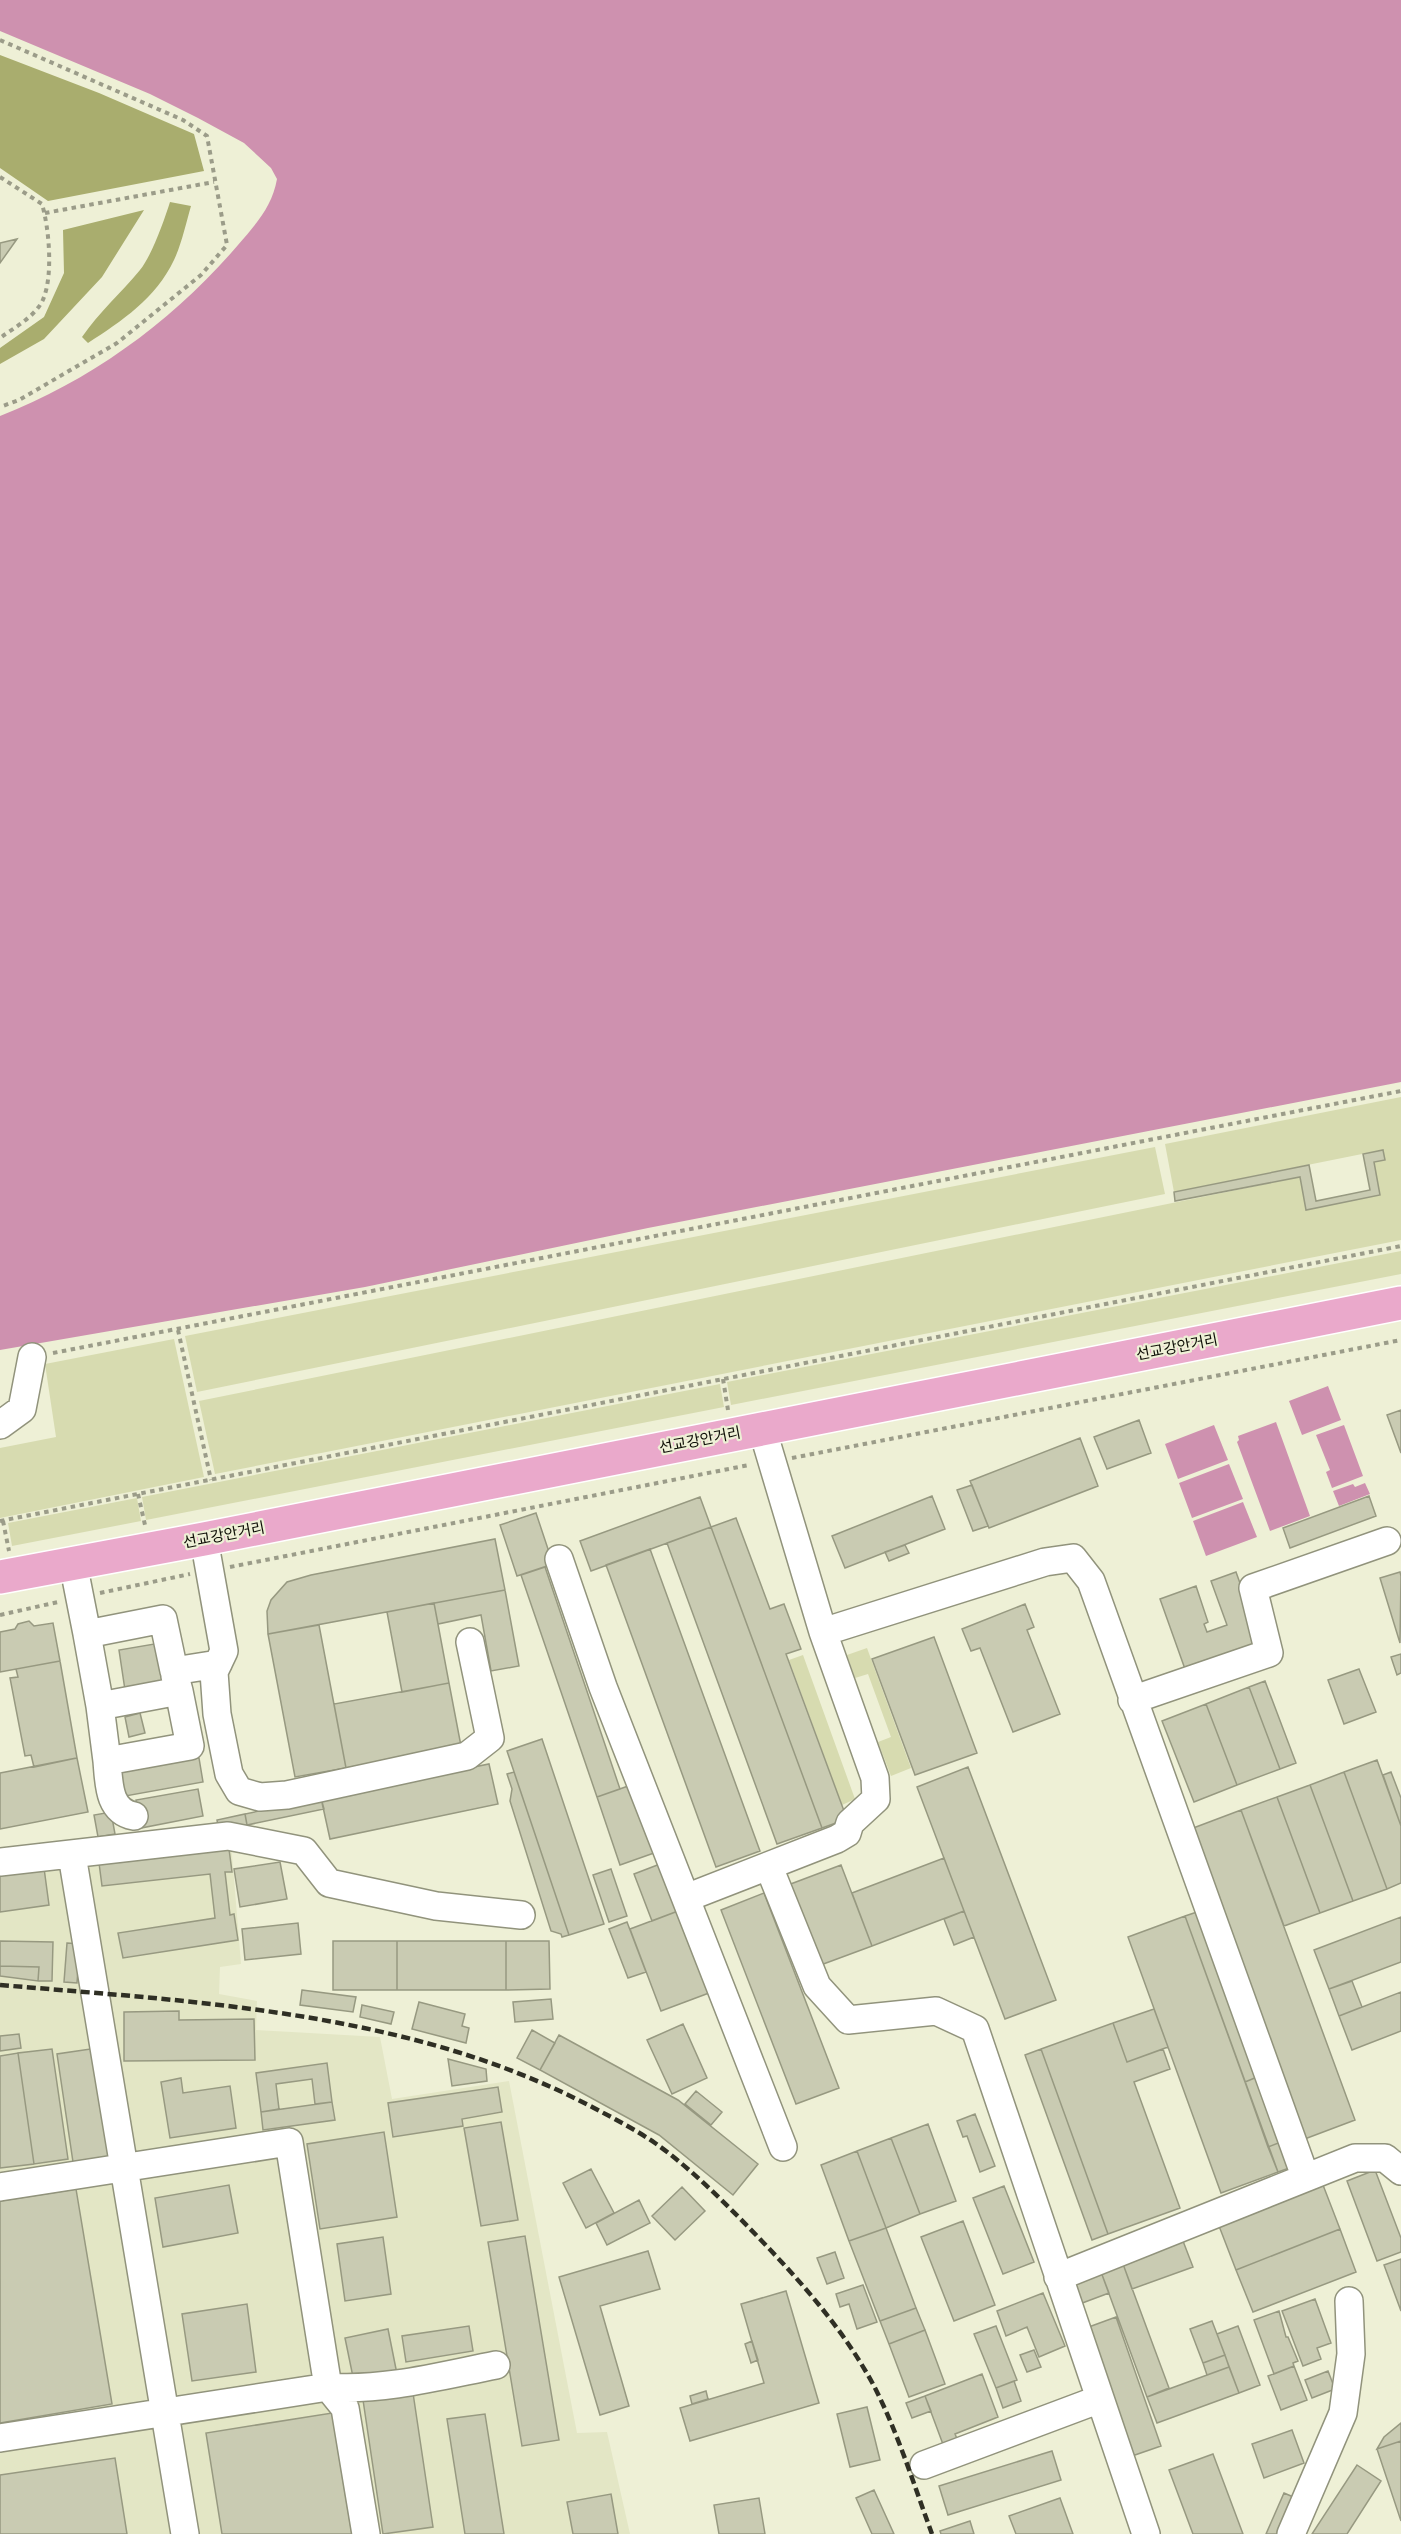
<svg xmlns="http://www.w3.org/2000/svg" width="1401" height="2534" font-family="'Asap Condensed','Noto Sans KR',sans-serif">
	<rect width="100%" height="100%" fill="#eef0d6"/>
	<path fill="#e3e6c5" d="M231,1843L241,1964L220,1967L219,1994L257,2001L256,2030L380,2037L392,2099L509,2081L577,2433L607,2432L630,2534H0V1869Z"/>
	<path fill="#d7dbb0" d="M1401,1097V1240L215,1474L199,1401L1300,1177L1306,1209L1380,1195L1374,1162L1382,1150L1174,1192L1165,1144Z
		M1155,1147L1165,1194L197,1392L185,1336Z
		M1401,1251V1274L731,1405L727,1382Z
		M174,1339L204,1477L0,1518V1448L56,1437L45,1364Z
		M720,1384L724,1407L146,1520L142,1497Z
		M137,1498L141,1521L12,1546L8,1523Z
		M867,1648L911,1768L891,1776L878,1742L891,1737L868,1674L855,1678L847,1655Z
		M803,1655L855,1799L842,1805L789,1660Z"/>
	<path fill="#a9ad6e" d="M0,55L99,93L194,134L204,171L48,201L0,168Z
		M170,202L191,206C186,223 182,243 174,260C156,298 122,321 88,343L82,337C99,312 121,293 140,270C152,255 164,221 170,202Z
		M144,210L102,277L44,339L0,364V348L44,317L64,273L63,230Z"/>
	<path fill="#ce91af" d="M0,0H1401V1082L648,1228L365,1287L0,1350V416C92,380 174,320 238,245C256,224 272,207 277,179L271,168L244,143L198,118L150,94L0,31Z
		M1328,1386L1341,1420L1302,1435L1289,1401Z
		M1276,1422L1310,1516L1270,1531L1237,1442L1239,1440L1238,1436Z
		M1214,1425L1228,1460L1178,1479L1165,1444Z
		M1344,1425L1363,1476L1332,1488L1326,1472L1330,1470L1316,1435Z
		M1229,1464L1243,1499L1192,1518L1179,1483Z
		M1365,1483L1370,1494L1339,1506L1333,1491L1353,1484L1355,1487Z
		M1243,1502L1257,1537L1206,1556L1193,1521Z"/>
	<path fill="#c9cbb2" stroke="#979981" stroke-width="1.5" d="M17,239L0,263V243Z
		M1383,1150L1385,1160L1374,1162L1380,1195L1306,1210L1300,1177L1175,1201L1174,1192L1309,1165L1316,1201L1370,1190L1363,1154Z
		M1401,1410V1453L1387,1415Z
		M1139,1420L1151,1453L1107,1469L1094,1437Z
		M1080,1438L1098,1486L989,1528L970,1481Z
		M972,1485L988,1526L973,1531L957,1490Z
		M932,1496L945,1529L845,1568L832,1536Z
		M1369,1496L1376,1516L1290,1548L1283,1528Z
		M700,1497L711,1527L591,1571L580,1541Z
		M536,1513L553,1564L517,1576L500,1525Z
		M736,1518L770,1609L784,1604L801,1649L786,1654L847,1819L822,1828L711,1527Z
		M711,1527L822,1828L777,1844L667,1543Z
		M495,1539L505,1590L268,1634L267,1611L271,1600L287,1582L311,1575Z
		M905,1545L909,1553L889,1561L885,1552Z
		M650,1549L760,1851L716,1867L606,1565Z
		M545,1567L620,1789L597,1797L521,1575Z
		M1236,1572L1261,1642L1185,1669L1160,1599L1196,1586L1208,1622L1204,1624L1207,1632L1227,1625L1211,1581Z
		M1400,1572L1401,1576L1400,1643L1380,1578Z
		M505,1590L519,1666L491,1671L481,1615L438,1624L434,1603Z
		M434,1603L449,1683L402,1692L387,1612Z
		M1025,1604L1034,1627L1027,1630L1060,1714L1013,1732L980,1648L971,1651L962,1629Z
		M29,1621L34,1626L53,1623L60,1661L0,1672V1632L15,1629L18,1624Z
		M319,1625L346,1768L295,1777L268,1634Z
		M934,1637L977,1753L915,1775L872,1659Z
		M160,1643L167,1683L125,1690L119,1650Z
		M1401,1654V1673L1397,1675L1391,1657Z
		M60,1661L77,1758L34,1767L31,1755L25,1756L10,1678L18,1677L16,1669Z
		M1359,1669L1376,1712L1344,1724L1328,1680Z
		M1265,1681L1296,1763L1280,1769L1249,1687Z
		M449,1683L461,1746L346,1768L334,1704Z
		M1249,1687L1280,1769L1237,1785L1206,1704Z
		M1206,1704L1237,1785L1194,1802L1162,1721Z
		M140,1713L145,1733L129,1737L125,1717Z
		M542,1739L604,1924L569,1935L507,1751Z
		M77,1758L88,1812L0,1829V1773Z
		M199,1758L203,1782L120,1797L115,1773Z
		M1377,1760L1401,1826V1883L1387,1889L1344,1772Z
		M489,1764L498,1804L330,1839L321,1798Z
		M968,1767L1056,2000L1005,2019L917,1787Z
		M514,1772L569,1935L562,1937L561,1934L551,1931L510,1801L512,1789L507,1774Z
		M1344,1772L1387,1889L1353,1901L1310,1785Z
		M1391,1772L1401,1798V1826L1383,1775Z
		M631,1785L654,1853L620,1865L597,1797Z
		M1310,1785L1353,1901L1320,1913L1277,1797Z
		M198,1789L203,1816L141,1828L136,1800Z
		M1277,1797L1320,1913L1284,1926L1241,1810Z
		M321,1798L324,1809L247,1825L245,1814Z
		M1241,1810L1355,2120L1302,2140L1188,1830Z
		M111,1812L115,1834L98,1837L94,1815Z
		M245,1814L247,1825L219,1831L217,1820Z
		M229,1849L232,1872H225L230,1915L234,1914L238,1940L123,1958L118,1933L215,1918L210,1874L102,1886L99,1863Z
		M944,1858L964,1911L872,1946L852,1893Z
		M280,1862L287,1899L240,1907L234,1869Z
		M660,1864L678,1911L652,1921L634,1874Z
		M841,1865L872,1946L818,1966L788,1885Z
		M44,1868L49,1905L0,1912V1873Z
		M611,1869L627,1916L609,1922L593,1875Z
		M764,1893L839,2088L796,2104L721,1910Z
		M1203,1910L1262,2075L1245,2082L1185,1916Z
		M678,1911L709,1993L661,2011L630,1929Z
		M964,1911L974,1937L954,1945L944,1919Z
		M1185,1916L1278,2172L1221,2193L1128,1937Z
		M1401,1917V1962L1329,1989L1314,1950Z
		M627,1922L646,1972L628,1978L609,1929Z
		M298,1923L301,1954L245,1960L242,1929Z
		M0,1941L53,1942L52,1981H38L39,1967L0,1966Z
		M333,1941H397V1990H333Z
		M397,1941H506V1990H397Z
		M506,1941H549L550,1989L506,1990Z
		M67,1943L80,1944L77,1983L64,1982Z
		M0,1966L39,1967L38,1981L0,1976Z
		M1352,1981L1362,2007L1339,2016L1329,1989Z
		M302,1990L356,1997L353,2012L300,2005Z
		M1401,1992V2031L1352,2050L1339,2016Z
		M551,1999L553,2019L515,2022L513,2002Z
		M419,2002L465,2014L462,2026L469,2028L466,2043L412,2029Z
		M362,2005L394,2012L391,2024L360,2017Z
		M1154,2009L1168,2047L1127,2062L1113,2023Z
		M179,2011V2020L254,2019L255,2060L124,2061V2012Z
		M1113,2023L1127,2062L1163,2049L1170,2069L1134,2082L1180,2208L1108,2234L1041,2049Z
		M683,2024L707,2078L672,2094L647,2040Z
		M532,2030L555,2043L540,2070L517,2058Z
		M19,2034L21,2048L0,2051V2036Z
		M559,2035L678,2100L758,2164L733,2195L659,2135L540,2070Z
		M97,2048L113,2156L73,2162L57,2054Z
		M52,2049L68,2159L34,2164L18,2053Z
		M1041,2049L1108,2234L1092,2240L1025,2055Z
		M18,2053L34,2164L0,2168V2056Z
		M448,2059L486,2069L487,2081L452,2086Z
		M327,2063L332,2102L315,2104L312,2079L276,2084L279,2109L261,2112L256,2073Z
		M1262,2075L1286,2140L1268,2147L1245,2082Z
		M181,2078L183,2093L230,2086L236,2128L170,2138L161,2082Z
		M498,2087L502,2112L462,2119L463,2126L393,2137L388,2103Z
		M696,2091L722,2112L711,2125L685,2104Z
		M332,2102L335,2120L263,2130L261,2112Z
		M975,2114L995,2166L980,2172L967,2136L963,2137L957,2121Z
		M501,2122L518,2220L481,2226L464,2128Z
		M928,2124L956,2201L920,2214L891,2138Z
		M384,2132L397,2217L320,2229L307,2144Z
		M891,2138L920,2214L886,2228L857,2151Z
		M1286,2140L1295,2166L1278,2172L1268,2147Z
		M857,2151L886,2228L849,2241L821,2165Z
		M591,2169L614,2213L586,2228L563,2183Z
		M1375,2170L1401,2238V2252L1377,2261L1347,2181Z
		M229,2185L238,2233L163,2247L155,2198Z
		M1323,2185L1340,2229L1236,2270L1219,2226Z
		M1004,2186L1034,2262L1003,2274L973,2198Z
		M682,2187L705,2211L675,2240L652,2216Z
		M76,2189L112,2404L0,2423V2201Z
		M639,2200L650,2223L607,2245L596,2223Z
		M963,2221L995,2305L954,2321L921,2237Z
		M886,2228L916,2308L880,2321L849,2241Z
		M1340,2229L1356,2272L1253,2312L1236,2270Z
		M525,2236L559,2440L522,2446L488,2242Z
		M383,2237L391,2294L345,2301L337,2244Z
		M1183,2241L1193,2267L1132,2289L1123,2264Z
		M648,2251L660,2289L600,2306L629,2406L600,2415L559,2277Z
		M835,2252L844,2278L827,2284L817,2258Z
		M1401,2259V2311L1384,2265Z
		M1123,2264L1169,2388L1147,2397L1101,2272Z
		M1101,2272L1109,2293L1077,2305L1069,2284Z
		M863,2285L877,2322L857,2329L849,2304L840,2307L836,2294Z
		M786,2291L819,2403L690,2441L680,2408L764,2383L741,2304Z
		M1043,2293L1065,2346L1039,2357L1027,2327L1006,2336L997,2311Z
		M1315,2299L1331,2343L1317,2348L1321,2359L1303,2366L1282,2311Z
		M247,2304L256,2372L192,2381L182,2314Z
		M916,2308L925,2330L889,2344L880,2321Z
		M1279,2311L1286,2337H1288L1298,2361L1293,2363L1294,2366L1274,2374L1254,2320Z
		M1116,2317L1161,2446L1132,2456L1086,2328Z
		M1212,2321L1225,2355L1203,2363L1190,2329Z
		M469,2326L473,2351L406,2362L402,2336Z
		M996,2326L1017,2380L996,2388L974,2334Z
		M1238,2326L1260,2385L1239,2393L1217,2334Z
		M388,2329L397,2374L354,2382L345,2338Z
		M925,2330L945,2384L909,2397L889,2344Z
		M752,2341L758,2360L751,2363L745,2344Z
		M1034,2350L1041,2367L1027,2372L1020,2355Z
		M1225,2355L1229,2367L1207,2375L1203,2363Z
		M1294,2366L1307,2400L1281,2410L1268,2376Z
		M1229,2367L1239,2393L1157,2423L1147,2397Z
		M1328,2371L1335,2389L1312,2398L1305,2380Z
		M982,2374L998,2417L955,2434L958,2441L944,2447L925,2396Z
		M1014,2381L1021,2401L1003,2408L996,2388Z
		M706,2391L708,2399L692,2404L690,2396Z
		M413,2393L433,2527L383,2534L363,2400Z
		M925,2396L931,2411L912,2418L906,2403Z
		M867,2407L880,2460L850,2467L837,2414Z
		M332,2413L352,2534H222L206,2433Z
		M485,2414L504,2534H465L447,2419Z
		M1401,2423V2441L1377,2449L1384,2437Z
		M1292,2430L1304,2463L1264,2478L1252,2444Z
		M1401,2441V2521L1377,2449Z
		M1052,2451L1061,2480L948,2515L939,2486Z
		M1213,2454L1243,2534H1193L1169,2470Z
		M115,2458L127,2534H0V2475Z
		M1357,2465L1381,2481L1347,2534H1312Z
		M874,2490L894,2534H872L856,2498Z
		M1284,2493L1298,2499L1283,2534H1266Z
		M611,2494L618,2534H573L567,2502Z
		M759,2498L765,2534H719L714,2505Z
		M1060,2498L1073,2534H1016L1009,2516Z
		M970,2521L974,2534H941L940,2531Z"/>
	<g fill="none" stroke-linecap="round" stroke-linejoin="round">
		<g stroke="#91937c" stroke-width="30">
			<path id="minor" d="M0,1425L22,1409L32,1357
				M204,1539L224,1651L214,1672L217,1714L229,1774L239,1791L260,1797L287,1795L467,1756L490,1738L470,1642
				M559,1559L603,1687L783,2147
				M73,1563L87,1634L163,1619L174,1671L218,1664
				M823,1632L1045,1562L1073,1558L1091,1581L1305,2176
				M87,1634L100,1706L179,1691L175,1676
				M1132,1700L1269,1653L1253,1588L1387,1541
				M100,1706L107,1761L190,1746L179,1691
				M107,1761C109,1783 108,1811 134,1816
				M72,1855L185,2534
				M0,1862L228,1836L304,1851L329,1883L436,1906L521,1915
				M769,1867L817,1986L848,2020L936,2011L975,2029L1146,2534
				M686,1898L837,1839L847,1833L850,1823L876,1799L875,1778L823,1632L762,1428
				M0,2187L289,2142L328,2387L345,2408L366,2534
				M1058,2277L1355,2158H1385L1401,2171
				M0,2438L328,2387C385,2391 440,2376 496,2365
				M924,2465L1100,2399
				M1291,2534L1343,2413L1351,2354L1349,2301"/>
		</g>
		<g stroke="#fff" stroke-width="36">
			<path id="major" d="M0,1577L204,1539L1401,1303"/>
		</g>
		<path stroke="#9b9c89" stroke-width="4" stroke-dasharray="4.5 4.5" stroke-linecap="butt" d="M0,40L183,120L207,136L227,245L201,275L117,343L19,400L0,407
			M0,177L42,204C49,228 53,273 44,297C38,315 15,327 0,338
			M45,213L214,182
			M178,1330L211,1480
			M53,1353L1401,1091
			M723,1379L728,1410
			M792,1458L1401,1340
			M138,1494L145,1525
			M0,1521L1401,1246
			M3,1521L9,1551
			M230,1567L749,1465
			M100,1593L190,1574
			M0,1615L58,1602"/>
		<use href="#minor" stroke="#fff" stroke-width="27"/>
		<use href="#major" stroke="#eaa9cb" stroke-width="33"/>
		<path stroke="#2f2f24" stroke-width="4.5" stroke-dasharray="9 4.5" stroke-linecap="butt" d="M0,1985C201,2002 413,2012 594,2108C615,2119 636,2130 655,2143C693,2170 727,2205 759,2238C803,2284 844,2330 874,2386C898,2433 914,2485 932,2534"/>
	</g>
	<g text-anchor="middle" stroke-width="4.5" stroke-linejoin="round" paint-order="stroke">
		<g font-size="15" fill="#0f0f07" stroke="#eef0d6">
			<text transform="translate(1177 1347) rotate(-11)" y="5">선교강안거리</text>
			<text transform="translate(700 1440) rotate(-11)" y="5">선교강안거리</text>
			<text transform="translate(224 1535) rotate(-11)" y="5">선교강안거리</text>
		</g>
	</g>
</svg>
